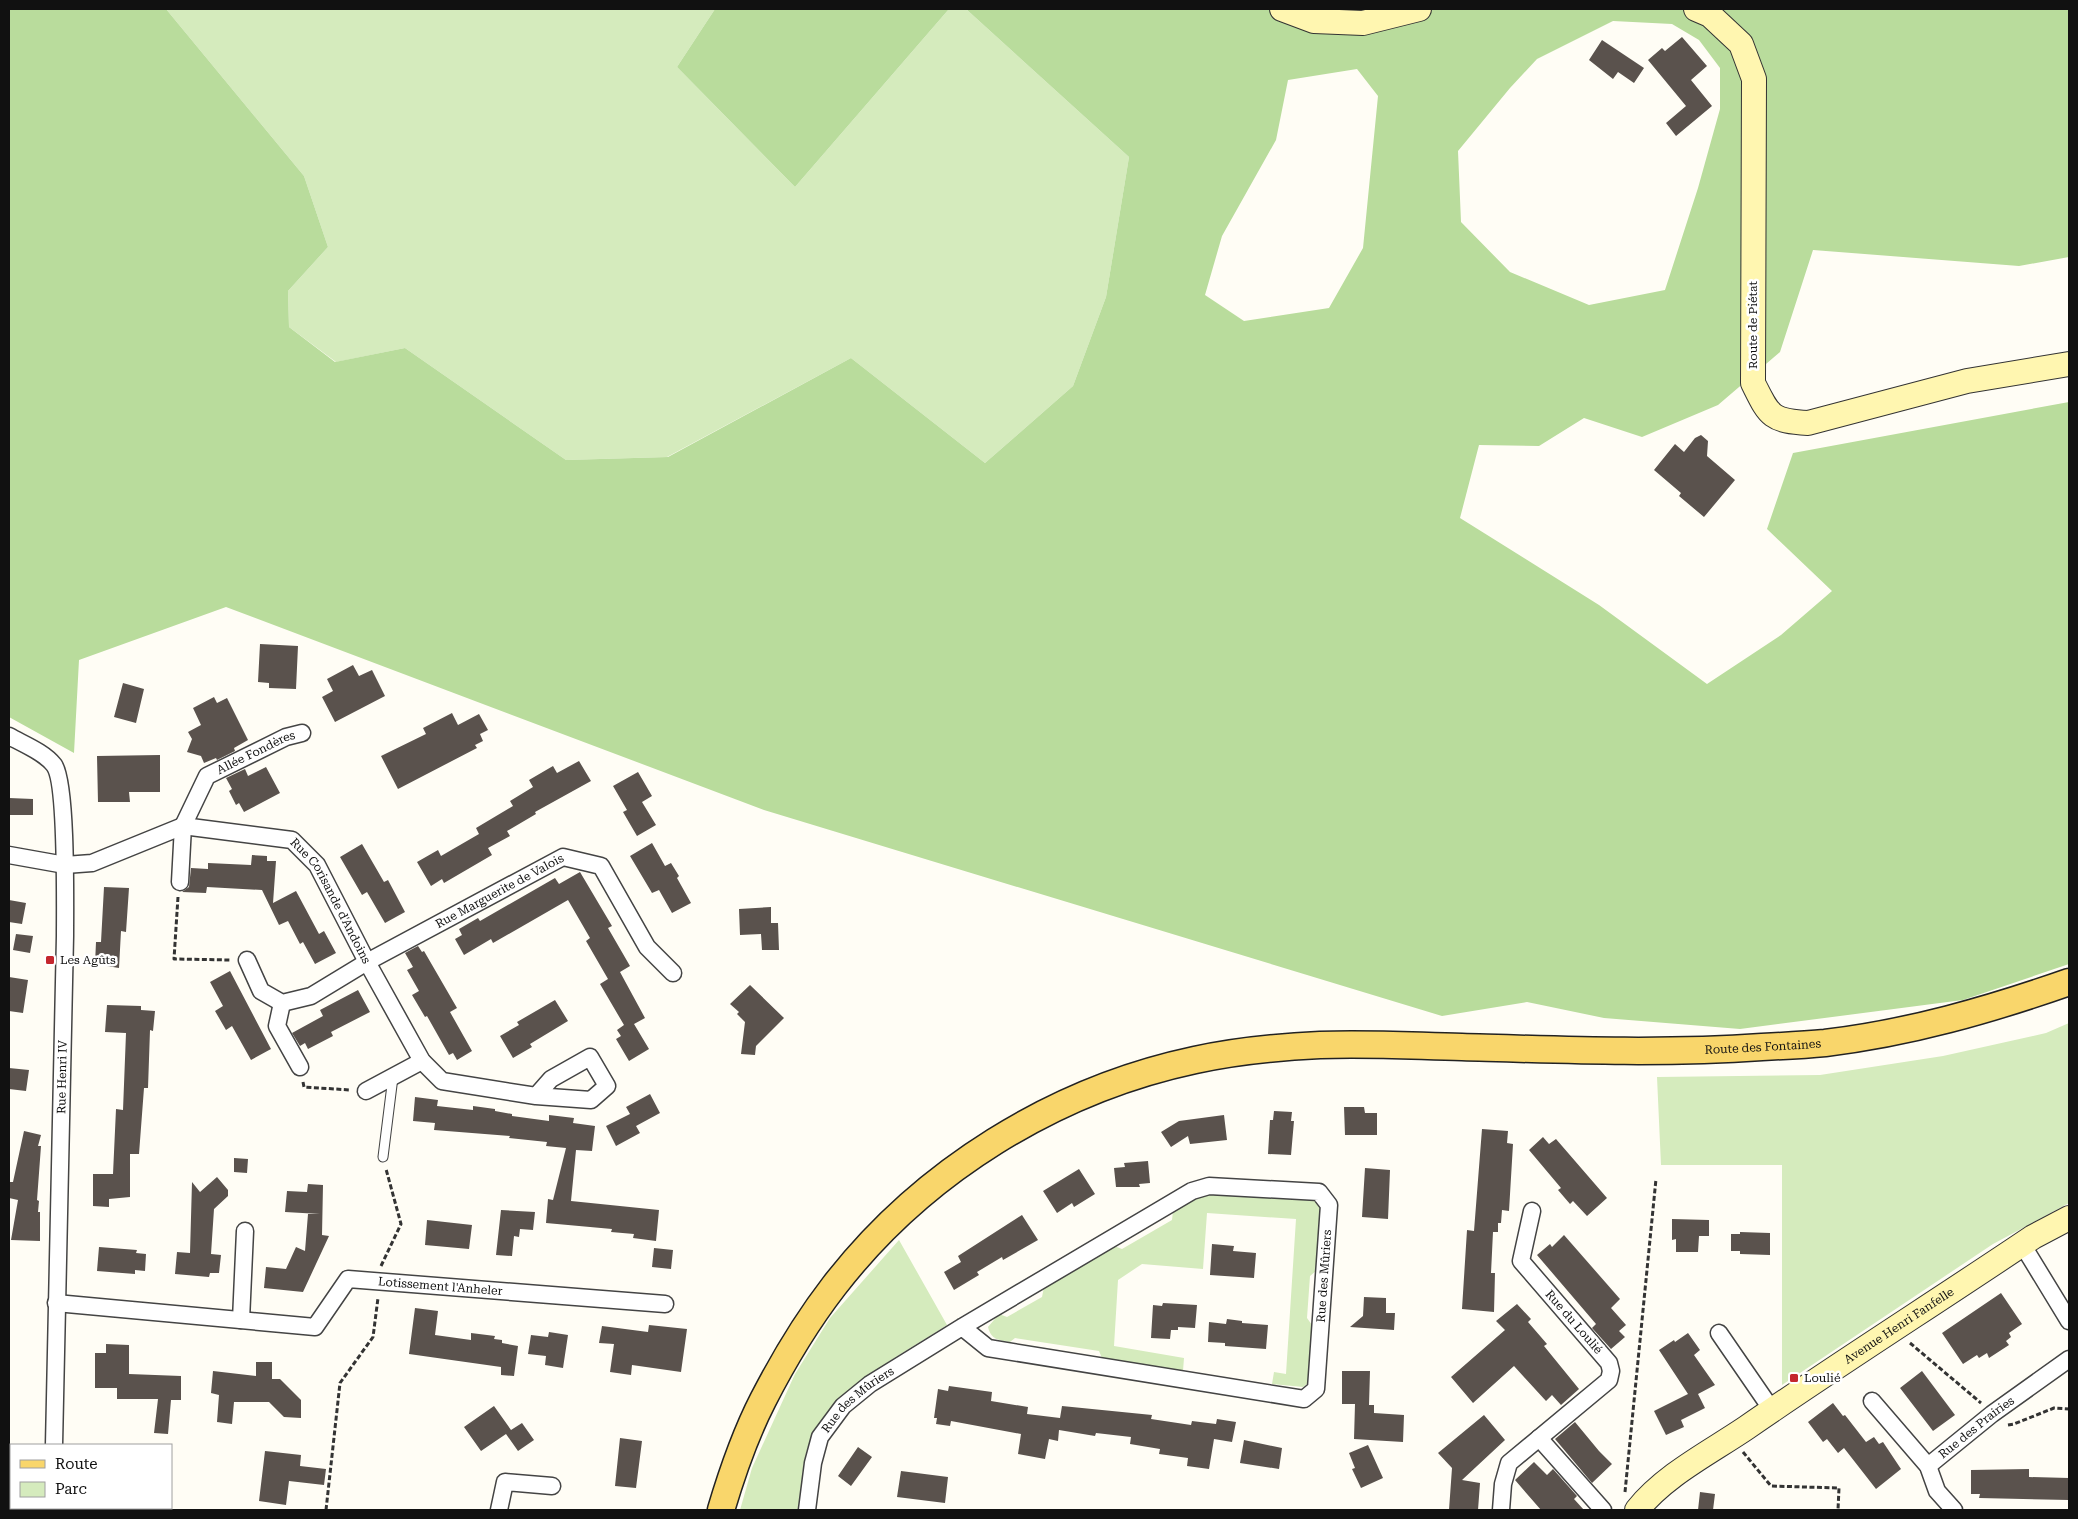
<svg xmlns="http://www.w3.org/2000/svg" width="2078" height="1519" font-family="'Roboto Serif',serif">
	<rect width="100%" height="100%" fill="#fffdf5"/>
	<path fill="#d5ebbd" d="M166,9H715L677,67L795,187L949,9H966L1129,157L1106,297L1073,386L985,463L851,358L667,457L566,460L405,348L336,362L289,327L288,291L328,247L304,176Z
		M2069,1023V1203L1993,1244L1782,1385V1165H1661L1657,1077L1820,1075L1943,1056L2046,1033Z
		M1215,1192L1315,1199L1321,1211L1316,1271L1310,1276L1307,1318L1312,1325L1308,1383L1303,1387L1272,1384L1274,1372L1286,1374L1296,1219L1207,1213L1203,1269L1142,1264L1118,1280L1114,1346L1184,1358L1183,1371L1102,1358L1099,1351L1015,1338L1010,1342C999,1340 991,1340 988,1327L999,1314L1007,1317L1042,1297L1044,1287L1114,1246L1122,1249L1172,1220L1173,1211L1196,1197Z
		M899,1240L947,1325C897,1358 826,1391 806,1453C801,1471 802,1492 800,1510H740L752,1468L795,1374L830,1318Z"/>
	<path fill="#b9dc9c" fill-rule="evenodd" d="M9,9H166L304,176L328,247L288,291L289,327L335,362L405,348L566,460L668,457L851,358L985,463L1073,386L1106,297L1129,157L966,9H2069V257L2019,266L1813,250L1780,352L1718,405L1642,437L1584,418L1539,446L1479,445L1460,518L1599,605L1707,684L1781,635L1832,591L1767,529L1793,453L2069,402V964L1963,1000L1740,1029L1604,1018L1527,1002L1442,1016L764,810L226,607L79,660L74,753L9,717ZM1613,21L1672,24L1699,40L1720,68V109L1698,188L1665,290L1589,305L1510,272L1461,222L1458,151L1510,88L1537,59ZM1357,69L1378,96L1363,248L1329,308L1244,321L1205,295L1222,236L1276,140L1288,80Z
		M715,9H949L795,187L677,67Z"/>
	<path fill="#5a524d" d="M1682,37L1707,66L1691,80L1712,106L1676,136L1666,123L1686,106L1648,60L1662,48L1665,51Z
		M1602,40L1644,68L1634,83L1618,72L1613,79L1589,60Z
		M1701,435L1708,441L1707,456L1735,480L1704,517L1679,496L1681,493L1654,470L1675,444L1684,452L1695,438Z
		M260,644L298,646L296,689L269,688V683L258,682Z
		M353,665L359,676L372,670L385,696L335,722L322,697L333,691L327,679Z
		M123,683L144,689L136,723L114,717Z
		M214,697L217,703L227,698L248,740L234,748L235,751L217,760L216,758L204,763L201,756L187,752L192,739L188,732L201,725L193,708Z
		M452,713L458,725L479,714L488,730L480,734L483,741L475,745L477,748L398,789L381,756L426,734L423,728Z
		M160,755V792H129L130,802H98L97,756Z
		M579,761L591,781L535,812L536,814L507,831L510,836L488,848L492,855L444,883L442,879L431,886L417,862L438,850L441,856L479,834L476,828L513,806L510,801L533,787L529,780L553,766L557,773Z
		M266,767L280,793L244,812L239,803L236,805L229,791L232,789L226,778L245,769L248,776Z
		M638,772L652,796L642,802L656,825L637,836L623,812L627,810L613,786Z
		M9,798L33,799V815H9Z
		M652,843L665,866L671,863L679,876L677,878L691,903L672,913L659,890L652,893L630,856Z
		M362,844L384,882L388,880L405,912L385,923L367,892L362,895L340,857Z
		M252,855L267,856V861H276L273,903L296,891L319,934L324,931L336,953L315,964L303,942L300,944L288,921L279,925L262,890L207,887L206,893L182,892L189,887L191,868L208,869V863L251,865Z
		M580,872L612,926L608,928L630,966L620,972L645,1018L634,1024L649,1049L629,1061L616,1039L621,1036L617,1030L624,1025L600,984L608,979L586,941L590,938L568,900L493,943L491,939L464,955L455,939L462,935L459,929L478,918L480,921L555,878L559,884Z
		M104,887L129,888L126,932L121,931L119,968L95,964L96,942H101Z
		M9,900L26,903L22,924L9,922Z
		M771,907V923H778L779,950H762L761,934L740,935L739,909Z
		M16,934L33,936L30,953L13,950Z
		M418,946L422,952L424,951L457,1008L450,1012L472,1051L457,1060L453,1053L449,1055L427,1016L425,1017L412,995L419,991L407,970L413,967L405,953Z
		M230,971L271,1049L251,1060L232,1026L226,1030L215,1011L223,1006L210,982Z
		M9,977L28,980L23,1013L9,1011Z
		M750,985L784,1018L756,1046L755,1055L741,1054L745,1022L737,1014L739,1012L730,1004Z
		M358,990L370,1012L331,1032L333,1036L308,1049L305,1043L300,1046L292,1033L323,1016L320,1010Z
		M555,1000L568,1021L530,1044L532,1047L513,1058L500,1036L519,1025L517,1022Z
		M107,1005L141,1006V1010L155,1011L153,1031L150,1030L148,1088H144L139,1154H130V1197L109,1199V1207L93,1206V1174H113L116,1109L123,1110L126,1033L105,1032Z
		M9,1068L29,1070L26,1091L9,1089Z
		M650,1094L660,1113L636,1126L640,1133L616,1146L606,1126L630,1114L626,1107Z
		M415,1097L438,1100L437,1106L473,1110V1106L495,1109V1111L512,1114V1116L549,1121V1115L574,1118L573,1123L595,1126L592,1151L576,1150L571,1201L659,1210L656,1241L633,1238L634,1234L611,1232L612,1229L546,1223L548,1199L553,1200L566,1148L546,1146L547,1142L509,1138L510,1136L434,1130L435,1123L413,1121Z
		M1344,1107H1364L1365,1113H1377V1135H1345Z
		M1274,1111L1292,1112L1291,1121H1294L1291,1155L1268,1154L1270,1120H1273Z
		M1224,1115L1227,1140L1190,1144L1188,1136L1171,1147L1161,1132L1179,1121Z
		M1482,1129L1508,1131L1507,1143L1513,1144L1509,1211L1502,1210L1501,1223H1498V1232H1493L1491,1273H1495L1494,1312L1462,1309L1467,1230L1474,1231Z
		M24,1131L41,1135L38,1146H41L37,1200L39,1201L38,1212H40V1241L11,1240L18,1200L9,1198V1182H13Z
		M1543,1137L1549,1144L1556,1139L1607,1198L1587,1216L1573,1201L1570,1204L1558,1190L1561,1188L1529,1150Z
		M234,1158L248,1159L247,1173L234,1172Z
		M1148,1161L1150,1183L1139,1184L1140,1187H1116L1114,1168L1125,1167L1124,1163Z
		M1365,1168L1390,1170L1388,1219L1362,1217Z
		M1079,1169L1095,1194L1074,1207L1072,1203L1057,1213L1043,1191Z
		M217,1177L228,1190V1196L214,1209L211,1254L221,1255L219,1273H210L209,1277L175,1274L177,1252L190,1253L192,1182L200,1192Z
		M308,1184L323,1185L322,1235L329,1236L303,1292L264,1288L266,1267L286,1269L296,1247L305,1251L308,1214H320L285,1212L287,1191L307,1192Z
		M501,1210L535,1212L533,1230L520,1229L519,1237L514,1236L512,1256L496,1255Z
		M1022,1215L1038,1240L1003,1260L1002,1257L977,1272L979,1275L954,1290L944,1272L961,1262L958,1256Z
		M1672,1219L1709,1220V1236H1699L1698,1252H1676V1239L1672,1240Z
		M427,1220L472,1225L469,1249L425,1245Z
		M1740,1232L1770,1233V1255L1740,1254V1251H1731V1234H1740Z
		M1564,1235L1620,1299L1611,1308L1626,1325L1619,1331L1625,1337L1611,1349L1592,1328L1596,1324L1537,1255L1550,1244L1552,1247Z
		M1212,1244L1234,1246L1233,1251L1256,1253L1254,1278L1210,1275Z
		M99,1247L137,1250L136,1253L146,1254L145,1271L135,1270V1274L97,1271Z
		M654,1248L673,1250L671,1269L652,1267Z
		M2001,1293L2022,1324L2009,1333L2011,1337L2006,1341L2009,1345L1989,1358L1987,1353L1979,1358L1977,1355L1963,1364L1942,1333Z
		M1364,1297L1386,1298V1313H1395L1394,1330L1350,1327L1363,1316Z
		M1163,1303L1197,1305L1195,1328L1178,1327V1330H1171L1170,1339L1151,1338L1153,1305L1162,1306Z
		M1517,1304L1531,1319L1528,1322L1547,1344L1544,1346L1579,1389L1561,1405L1552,1395L1546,1401L1514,1366L1473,1403L1451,1377L1505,1330L1496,1321Z
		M415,1308L438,1311L435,1335L471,1340V1333L495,1336L494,1339L502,1340V1343L518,1346L514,1376L501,1375V1367L409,1354Z
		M1227,1319L1242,1321V1323L1268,1325L1266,1349L1225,1346V1343L1208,1342L1209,1322L1226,1324Z
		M649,1325L687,1329L681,1372L632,1365L631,1375L610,1372L614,1344L599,1343L602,1326L648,1332Z
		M549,1332L568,1335L563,1368L545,1365L546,1356L528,1354L531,1335L548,1337Z
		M1688,1333L1700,1350L1694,1355L1715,1385L1698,1394L1705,1408L1681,1420L1684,1427L1666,1435L1654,1411L1688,1394L1659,1350L1674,1340L1675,1342Z
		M106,1344L129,1345V1374L181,1376V1400H171L168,1434L154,1433L158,1399H117V1388H95V1353H106Z
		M256,1362H272V1379H280L301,1400V1418L284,1417L269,1402H234L232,1424L217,1422L219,1395L211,1393L213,1371L256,1376Z
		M1342,1371H1370L1369,1405H1374V1413L1404,1415L1403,1442L1354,1439L1355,1404H1342Z
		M1922,1371L1955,1415L1933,1431L1900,1388Z
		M949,1386L992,1392L991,1401L1028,1407L1027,1414L1060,1418L1062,1406L1152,1415L1151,1419L1191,1425L1192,1421L1216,1424L1217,1419L1236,1422L1232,1442L1214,1439L1209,1469L1187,1466L1188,1458L1159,1454L1160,1449L1130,1444L1131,1437L1096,1433L1095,1436L1059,1430L1058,1441L1049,1439L1045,1459L1018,1454L1021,1434L951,1421L950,1426L936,1424L937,1418H934L938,1389L948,1391Z
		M1833,1403L1843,1416L1845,1415L1866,1442L1874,1437L1879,1444L1883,1442L1901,1469L1876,1489L1844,1448L1838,1453L1827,1439L1823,1442L1808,1422Z
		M494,1406L511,1430L522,1423L534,1440L518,1451L506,1434L481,1451L464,1427Z
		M1484,1415L1505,1440L1462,1480L1480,1483L1478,1510H1449L1452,1468L1438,1453Z
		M1575,1422L1599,1451L1612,1464L1592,1483L1555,1439Z
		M620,1438L642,1441L636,1488L615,1486Z
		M1244,1440L1282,1448L1279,1469L1240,1463Z
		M1368,1445L1383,1478L1361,1488L1352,1469L1355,1468L1349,1453Z
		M858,1447L872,1457L851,1486L838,1476Z
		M265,1451L301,1455L300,1466L326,1469L324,1485L289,1481L286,1505L259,1501Z
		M1534,1462L1547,1475L1553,1469L1577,1496L1574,1499L1584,1510H1541L1515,1480Z
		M2029,1469V1477L2069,1478V1500L1979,1498L1980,1494H1971V1470Z
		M901,1471L948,1477L945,1503L897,1497Z
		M1700,1492L1715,1494L1713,1510H1698Z"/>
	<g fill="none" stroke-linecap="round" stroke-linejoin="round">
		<g stroke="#444" stroke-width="11">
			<path id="lane" d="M383,1157L393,1077"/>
		</g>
		<g stroke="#444" stroke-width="19">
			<g id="street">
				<path d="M9,736C23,744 44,752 54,765C67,782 65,907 65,936L54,1445"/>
				<path id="s1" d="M9,855L65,865L92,863L183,826L292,840L317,865L367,962L422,1061L442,1081L536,1096L591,1100L607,1086L590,1057L551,1079L536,1096"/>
				<path id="s2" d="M180,882L183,826L207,776L286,737L302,733"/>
				<path id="s3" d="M247,960L261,991L282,1003L311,996L367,962L563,857L601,866L647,947L673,973"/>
				<path d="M282,1003L277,1026L300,1067"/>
				<path d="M366,1091L422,1061"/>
				<path d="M2022,1244L2069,1321"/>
				<path id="s4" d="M56,1303L315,1327L348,1279L665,1304"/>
				<path d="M241,1320L245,1231"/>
				<path d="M1719,1333L1772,1410"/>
				<path d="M1872,1401L1928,1466L1937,1491L1954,1510"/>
				<path d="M1539,1438L1603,1510"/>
				<path id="s5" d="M1928,1466L1992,1414L2069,1359"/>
				<path d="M52,1510V1508"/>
				<path d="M499,1510L505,1482L552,1486"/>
				<path id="s6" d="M807,1510L813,1463L820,1437L843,1406L870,1384L962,1327L1192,1191L1209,1186L1319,1192L1329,1205L1316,1389L1304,1399L988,1348L962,1327"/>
				<path d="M1501,1510L1503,1484L1509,1463L1609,1380L1611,1371L1609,1363L1521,1261L1532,1211"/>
			</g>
		</g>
		<g stroke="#333" stroke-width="26">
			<g id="secondary">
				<path d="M1282,9L1314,21L1363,23L1419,9"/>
				<path d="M1696,9L1710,15L1741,44L1754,79L1753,383C1769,415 1770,421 1808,423L1967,381L2069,364"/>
				<path id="s7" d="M1637,1510C1665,1475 1709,1453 1746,1428C1840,1363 1938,1301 2033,1237L2069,1218"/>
			</g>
		</g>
		<g stroke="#222" stroke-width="29">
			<g id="primary">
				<path id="s8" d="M721,1510C732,1473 745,1435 763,1400C783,1361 807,1321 834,1286C922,1172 1054,1090 1195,1060C1236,1051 1278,1047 1320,1045C1367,1043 1415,1046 1462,1047C1562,1050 1662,1054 1762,1047C1783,1046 1804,1045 1825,1043C1909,1033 1989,1010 2069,982"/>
			</g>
		</g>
		<path stroke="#333" stroke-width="3" stroke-dasharray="5 2.5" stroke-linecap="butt" d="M178,897L174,959L231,960
			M303,1082L304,1087L350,1090
			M381,1266L401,1224L386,1169
			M1910,1343L1981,1403
			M2008,1425L2014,1424L2054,1408L2069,1409
			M1743,1452L1771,1486L1839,1488L1838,1510
			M1625,1492L1656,1179
			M326,1510L340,1383L373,1337L378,1298"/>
		<use href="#lane" stroke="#fff" stroke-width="9"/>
		<use href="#street" stroke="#fff" stroke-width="16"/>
		<use href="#secondary" stroke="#fff6b0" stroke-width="24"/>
		<use href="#primary" stroke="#f9d66b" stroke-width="26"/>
	</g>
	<g fill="#c4262e" stroke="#fff" stroke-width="2">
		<rect x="45" y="955" width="10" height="10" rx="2.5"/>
		<rect x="1789" y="1373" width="10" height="10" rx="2.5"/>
	</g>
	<g text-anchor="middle" stroke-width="5" stroke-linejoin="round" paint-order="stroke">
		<g font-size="12" fill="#111" stroke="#fff">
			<text transform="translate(1753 325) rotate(-90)" y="4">Route de Piétat</text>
			<text dy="4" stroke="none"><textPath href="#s2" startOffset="166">Allée Fondères</textPath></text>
			<text dy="4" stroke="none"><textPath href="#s3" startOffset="304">Rue Marguerite de Valois</textPath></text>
			<text dy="4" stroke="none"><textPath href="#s1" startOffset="365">Rue Corisande d'Andoins</textPath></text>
			<text dy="4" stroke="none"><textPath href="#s8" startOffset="1256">Route des Fontaines</textPath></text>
			<text transform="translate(62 1077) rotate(-89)" y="4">Rue Henri IV</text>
			<text transform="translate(1324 1276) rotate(-86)" y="4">Rue des Mûriers</text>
			<text dy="4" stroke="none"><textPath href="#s4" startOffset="411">Lotissement l'Anheler</textPath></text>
			<text transform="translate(1574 1322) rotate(49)" y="4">Rue du Loulié</text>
			<text dy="4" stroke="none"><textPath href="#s7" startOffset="321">Avenue Henri Fanfelle</textPath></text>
			<text dy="4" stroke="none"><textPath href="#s6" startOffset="128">Rue des Mûriers</textPath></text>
			<text dy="4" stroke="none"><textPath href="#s5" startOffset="62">Rue des Prairies</textPath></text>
		</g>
		<g font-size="12" fill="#111" stroke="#fff" text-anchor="start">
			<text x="60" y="964">Les Agûts</text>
			<text x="1804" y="1382">Loulié</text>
		</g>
	</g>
	<rect width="2078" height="1519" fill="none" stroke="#111111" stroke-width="20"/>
	<rect x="10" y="1444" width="162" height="65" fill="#ffffff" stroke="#a0a0a0"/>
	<rect x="20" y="1460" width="25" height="8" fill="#f9d66b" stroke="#a0a0a0"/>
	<text x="55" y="1469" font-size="15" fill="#111111">Route</text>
	<rect x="20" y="1482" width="25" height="15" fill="#d5ebbd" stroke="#a0a0a0"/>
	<text x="55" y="1494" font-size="15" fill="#111111">Parc</text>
</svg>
